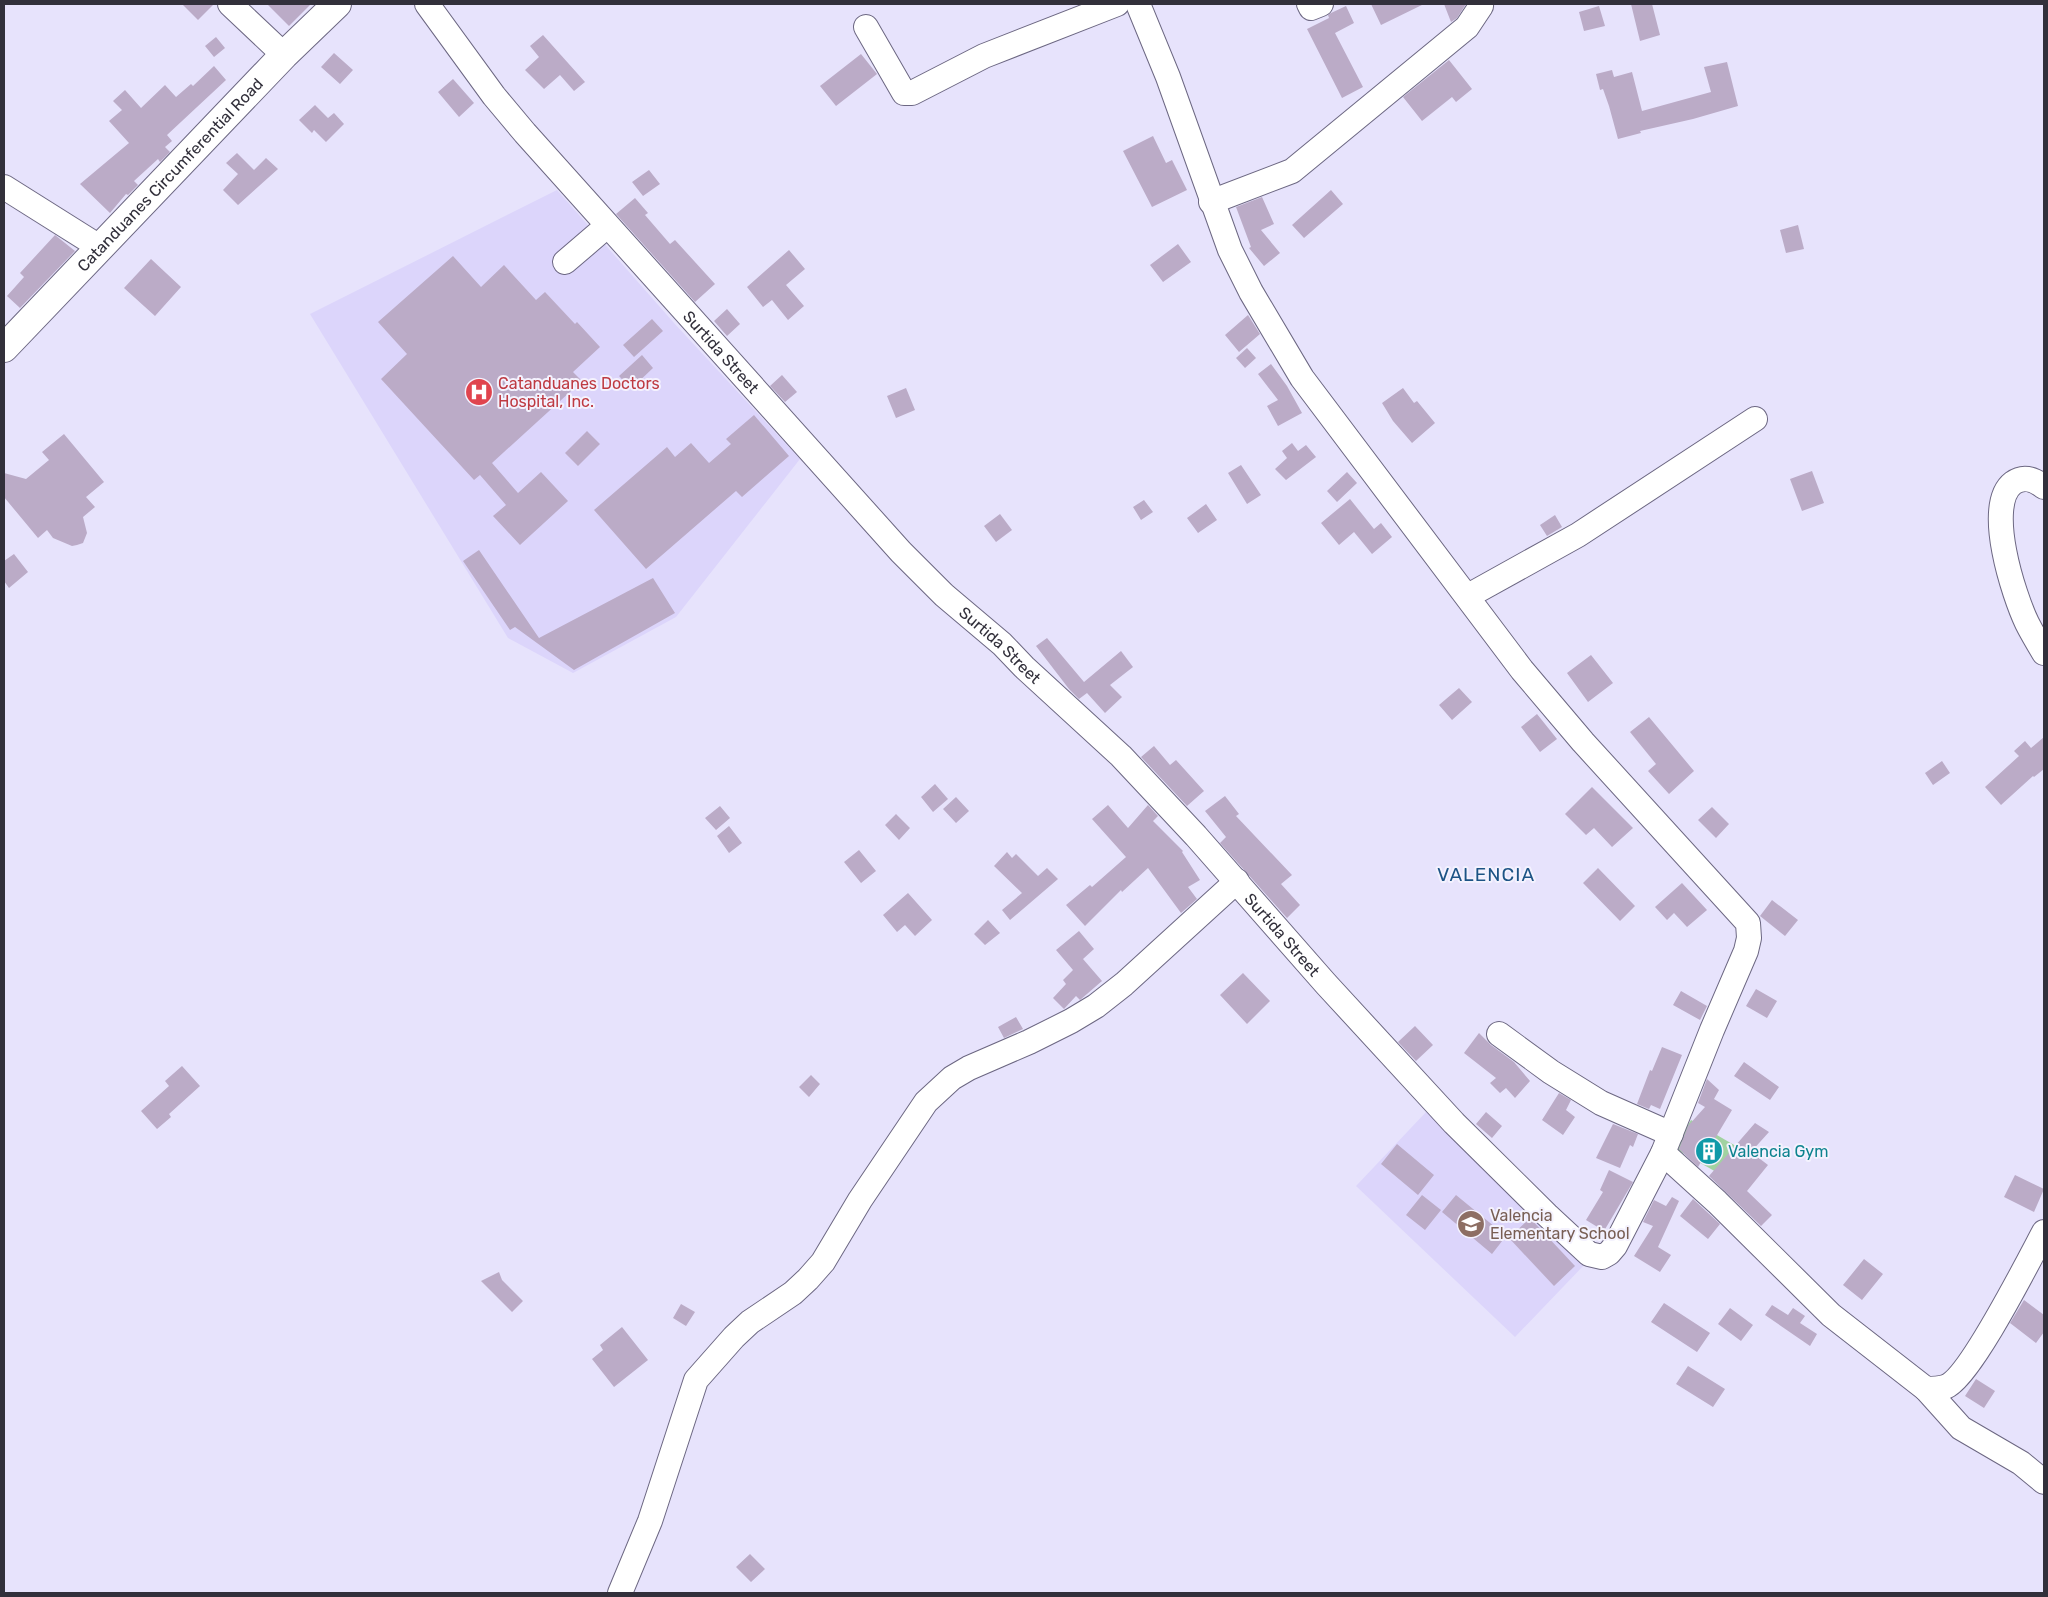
<svg xmlns="http://www.w3.org/2000/svg" width="2048" height="1597" font-family="Rubik,sans-serif">
	<rect width="100%" height="100%" fill="#e7e3fc"/>
	<path fill="#dcd5fb" d="M557,190L674,323L800,459L676,617L573,673L508,638L310,314Z
		M1427,1111L1587,1262L1515,1337L1356,1186Z"/>
	<path fill="#a1d2a1" d="M1691,1120L1741,1149L1725,1177L1674,1148Z"/>
	<path fill="#bbabc7" d="M182,4H214L198,20Z
		M267,4H311L289,26Z
		M1371,4H1424L1381,25Z
		M1444,4H1466L1457,18L1451,22Z
		M1631,4H1652L1660,35L1640,41Z
		M1346,6L1354,23L1335,33L1363,87L1342,98L1307,29L1329,18L1328,15L1331,13Z
		M1599,6L1605,26L1584,31L1579,12Z
		M543,35L585,82L574,91L560,75L544,89L525,70L539,57L530,46Z
		M216,37L225,48L214,57L205,46Z
		M334,53L353,70L340,84L321,67Z
		M861,54L877,74L836,106L820,86Z
		M1449,60L1472,89L1456,102L1452,97L1422,121L1403,97Z
		M1727,62L1738,106L1693,119L1640,131L1641,133L1618,139L1609,106L1603,89L1600,90L1596,74L1612,70L1614,77L1632,72L1642,111L1711,92L1704,67Z
		M214,66L226,80L167,135L172,141L165,147L170,152L160,162L158,159L134,181L138,185L128,195L126,194L110,213L80,184L129,143L109,121L122,110L113,101L125,90L141,108L165,85L176,97L191,84L193,86Z
		M453,79L474,103L459,117L438,92Z
		M315,105L328,118L334,113L344,124L326,142L314,130L312,133L299,120Z
		M1153,136L1166,163L1172,160L1187,190L1152,207L1123,151Z
		M237,153L254,170L266,158L278,169L238,205L223,190L238,174L226,163Z
		M649,170L660,184L643,196L632,182Z
		M1331,190L1343,204L1304,238L1292,225Z
		M1262,197L1274,224L1261,230L1280,253L1264,266L1249,248L1251,247L1236,207Z
		M635,198L648,213L645,215L670,244L675,240L715,284L695,302L616,214Z
		M1798,225L1804,249L1786,253L1780,230Z
		M55,235L75,251L20,308L7,296L24,277L20,273Z
		M1178,244L1191,262L1163,282L1150,265Z
		M789,250L805,269L786,285L804,306L788,320L772,300L763,307L747,287Z
		M453,256L481,287L504,265L536,300L545,292L575,324L577,322L600,347L573,372L582,381L492,463L518,493L541,472L568,501L520,545L493,516L506,505L480,475L474,480L381,379L407,354L378,322Z
		M151,259L181,287L155,316L124,288Z
		M727,309L740,324L727,336L714,321Z
		M1248,315L1260,334L1239,352L1225,335Z
		M652,319L663,331L634,357L623,345Z
		M1247,348L1256,358L1245,368L1236,358Z
		M642,355L653,368L631,389L619,376Z
		M1271,364L1287,386L1302,413L1278,426L1267,406L1278,400L1258,374Z
		M782,375L797,392L785,402L770,386Z
		M906,388L915,410L896,418L887,396Z
		M1403,388L1414,403L1417,401L1435,423L1412,443L1393,421L1382,403Z
		M754,415L789,456L742,497L736,491L646,569L594,510L667,447L675,457L691,443L709,463L731,444L726,439Z
		M587,431L600,444L578,466L565,453Z
		M64,434L104,482L86,497L95,507L83,517L87,533L83,543L77,545L72,546L53,538L47,530L38,538L4,497V473L26,479L49,460L42,452Z
		M1292,443L1298,451L1306,445L1316,457L1286,480L1275,469L1287,458L1282,451Z
		M1241,465L1261,495L1247,504L1228,473Z
		M1812,471L1824,503L1802,511L1790,479Z
		M1347,472L1357,483L1337,502L1327,491Z
		M1350,499L1374,529L1381,523L1392,537L1372,554L1354,532L1339,545L1321,523Z
		M1144,500L1153,512L1141,520L1133,507Z
		M1206,504L1217,520L1198,533L1187,518Z
		M1000,514L1012,530L996,542L984,526Z
		M1555,515L1562,527L1547,536L1540,525Z
		M479,550L539,638L653,578L675,613L574,670L515,627L510,630L463,561Z
		M14,554L28,572L9,588L4,581V561Z
		M1047,638L1084,682L1121,651L1133,667L1110,685L1122,697L1105,713L1087,693L1079,699L1069,689L1036,646Z
		M1591,655L1613,683L1588,702L1567,673Z
		M1459,688L1472,702L1452,720L1439,705Z
		M1537,714L1557,739L1540,752L1521,727Z
		M1649,717L1694,771L1669,794L1648,771L1656,764L1630,732Z
		M2044,737V769L2034,777L2033,776L2001,805L1985,787L2019,756L2014,751L2025,741L2031,748Z
		M1154,746L1170,765L1176,760L1204,791L1187,806L1141,757Z
		M1942,761L1950,773L1933,785L1925,773Z
		M935,784L948,799L933,812L921,797Z
		M1592,787L1633,828L1612,847L1594,828L1586,835L1565,814Z
		M1225,796L1239,814L1236,816L1292,875L1281,884L1300,905L1287,918L1220,843L1226,837L1205,811Z
		M956,797L969,811L956,823L943,809Z
		M1108,805L1128,828L1148,805L1158,816L1153,821L1183,851L1182,852L1200,880L1188,887L1197,899L1181,913L1148,868L1122,892L1121,890L1085,926L1066,905L1090,885L1092,887L1126,857L1092,819Z
		M720,806L730,818L716,830L705,818Z
		M1712,807L1729,824L1716,838L1698,820Z
		M896,814L910,828L899,840L885,825Z
		M729,826L742,843L729,853L717,836Z
		M859,850L876,871L861,883L844,862Z
		M1007,852L1012,858L1016,854L1038,876L1047,868L1058,879L1010,920L1002,910L1022,893L994,866Z
		M1598,868L1635,906L1620,921L1583,883Z
		M1682,883L1707,910L1687,927L1674,913L1667,920L1655,907Z
		M908,893L932,920L915,936L905,925L897,932L883,915Z
		M1772,900L1798,920L1785,936L1760,916Z
		M988,920L1000,933L985,945L974,934Z
		M1079,931L1094,949L1083,959L1102,981L1080,1000L1076,996L1064,1009L1053,998L1066,984L1063,980L1073,970L1056,950Z
		M1243,973L1270,1001L1247,1024L1220,995Z
		M1756,989L1777,1001L1767,1018L1746,1006Z
		M1681,991L1707,1006L1700,1020L1673,1005Z
		M1016,1017L1023,1029L1004,1038L998,1027Z
		M1415,1026L1433,1045L1416,1061L1398,1042Z
		M1479,1033L1491,1045L1514,1062L1530,1081L1515,1098L1506,1088L1500,1093L1490,1083L1496,1078L1464,1053Z
		M1662,1047L1682,1055L1660,1109L1651,1105L1649,1109L1637,1104L1650,1070L1652,1071Z
		M1744,1062L1779,1087L1770,1100L1734,1076Z
		M182,1066L200,1086L169,1114L171,1117L157,1129L141,1111L169,1086L165,1081Z
		M811,1075L820,1084L809,1097L799,1087Z
		M1707,1079L1719,1090L1714,1099L1732,1110L1698,1167L1679,1149L1688,1126L1705,1107L1698,1103Z
		M1559,1093L1571,1100L1566,1110L1575,1117L1563,1135L1542,1120Z
		M1486,1112L1502,1126L1492,1138L1476,1124Z
		M1755,1123L1769,1132L1751,1152L1768,1165L1747,1191L1772,1215L1761,1226L1709,1176Z
		M1613,1124L1638,1134L1633,1147L1630,1145L1620,1168L1596,1158Z
		M1397,1144L1434,1175L1418,1195L1381,1164Z
		M1609,1170L1633,1182L1604,1231L1586,1220L1603,1192L1600,1190Z
		M2015,1175L2044,1189L2034,1212L2004,1197Z
		M1422,1195L1441,1210L1425,1230L1406,1215Z
		M1456,1195L1506,1236L1492,1254L1442,1212Z
		M1672,1197L1679,1201L1658,1247L1671,1255L1660,1272L1634,1256L1653,1226L1643,1222L1654,1200L1666,1206Z
		M1693,1199L1720,1224L1708,1239L1680,1216Z
		M1530,1218L1575,1266L1554,1286L1509,1238Z
		M1864,1259L1883,1274L1862,1300L1843,1285Z
		M499,1272L502,1280L523,1301L512,1312L481,1281Z
		M2024,1300L2044,1315V1332L2036,1343L2010,1323Z
		M1664,1303L1710,1333L1697,1352L1651,1322Z
		M681,1304L695,1312L686,1326L673,1318Z
		M1772,1305L1788,1315L1793,1308L1805,1316L1800,1323L1817,1334L1810,1346L1765,1315Z
		M1730,1308L1753,1325L1741,1341L1718,1324Z
		M622,1327L648,1360L614,1387L592,1359L603,1350L600,1345Z
		M1688,1366L1725,1389L1713,1407L1676,1384Z
		M1976,1379L1995,1391L1984,1408L1965,1396Z
		M750,1554L765,1569L751,1582L736,1567Z"/>
	<g fill="none" stroke-linecap="round" stroke-linejoin="round">
		<g stroke="#6c6782" stroke-width="26">
			<g id="minor">
				<path d="M230,4L284,55"/>
				<path id="s1" d="M427,4L494,96L525,133L901,552L944,595L1002,644L1024,667L1121,756L1196,836L1326,984L1454,1123L1547,1215L1589,1254L1602,1257L1609,1253L1615,1246L1663,1153L1712,1030L1746,951L1749,938L1748,923L1583,742L1522,670L1302,378L1251,292L1230,250L1168,77L1138,4"/>
				<path d="M1309,4L1311,8L1321,4"/>
				<path d="M866,27L904,93H912L984,56L1117,4"/>
				<path d="M4,187L101,248"/>
				<path d="M1211,202L1292,171L1467,27L1481,6L1480,4"/>
				<path d="M565,262L607,226"/>
				<path d="M2044,487C2035,480 2024,475 2013,483C1984,505 2014,596 2027,623C2032,633 2038,643 2044,653"/>
				<path d="M1468,596L1578,535L1755,419"/>
				<path d="M1499,1034L1551,1072L1601,1103L1671,1134"/>
				<path d="M1663,1153L1717,1202L1831,1315L1926,1389C1932,1389 1939,1389 1945,1387C1969,1379 2029,1260 2044,1232"/>
				<path d="M1926,1389L1961,1428L2021,1463L2044,1482"/>
				<path d="M620,1593L650,1521L696,1380L734,1337L750,1322L793,1293L808,1279L823,1262L860,1200L926,1102L952,1078L969,1068L1029,1042L1071,1021L1096,1006L1124,984L1237,881"/>
			</g>
		</g>
		<g stroke="#6c6782" stroke-width="30">
			<g id="major">
				<path id="s2" d="M4,348L284,55L337,4"/>
			</g>
		</g>
		<use href="#minor" stroke="#fff" stroke-width="24"/>
		<use href="#major" stroke="#fff" stroke-width="28"/>
	</g>
	<defs>
		<g id="hospital-disc" transform="scale(1.4375)"><circle r="9.5" fill="#e0444e" stroke="#f4f2fe"/><path d="M-5-5h3v3.5h4V-5h3V5h-3V1.5h-4V5h-3Z" fill="#fff"/></g>
		<g id="building-disc" transform="scale(1.4375)"><circle r="9.5" fill="#0f9aa8" stroke="#f4f2fe"/><path d="M-4-6H4V6H1V3H-1V6H-4ZM-2.5-4.3h1.7v1.8h-1.7ZM.8-4.3h1.7v1.8H.8ZM-2.5-1h1.7V.8h-1.7ZM.8-1h1.7V.8H.8Z" fill="#fff"/></g>
		<g id="school-disc" transform="scale(1.4375)"><circle r="9.5" fill="#8d6e63" stroke="#f4f2fe"/><path d="M0-5L7-2L0 1L-7-2ZM-4 1L0 2.5L4 1V4Q0 6-4 4Z" fill="#fff"/></g>
	</defs>
	<g fill-rule="evenodd">
		<use href="#hospital-disc" x="479" y="392"/>
		<use href="#building-disc" x="1709" y="1151"/>
		<use href="#school-disc" x="1471" y="1224"/>
	</g>
	<g text-anchor="middle" stroke-width="4" stroke-linejoin="round" paint-order="stroke">
		<g font-size="16" fill="#32303b" stroke="#f4f2fe">
			<text dy="6" stroke="none"><textPath href="#s2" startOffset="240">Catanduanes Circumferential Road</textPath></text>
			<text dy="6" stroke="none"><textPath href="#s1" startOffset="456">Surtida Street</textPath></text>
			<text dy="6" stroke="none"><textPath href="#s1" startOffset="861">Surtida Street</textPath></text>
			<text dy="6" stroke="none"><textPath href="#s1" startOffset="1266">Surtida Street</textPath></text>
		</g>
		<g font-size="16" fill="#be3a42" stroke="#f4f2fe" text-anchor="start">
			<text x="498" y="389">Catanduanes Doctors<tspan x="498" dy="18">Hospital, Inc.</tspan></text>
		</g>
		<g font-size="16" fill="#0d838f" stroke="#f4f2fe" text-anchor="start">
			<text x="1728" y="1157">Valencia Gym</text>
		</g>
		<g font-size="16" fill="#785e54" stroke="#f4f2fe" text-anchor="start">
			<text x="1490" y="1221">Valencia<tspan x="1490" dy="18">Elementary School</tspan></text>
		</g>
		<g font-size="19" letter-spacing="1" fill="#1c5385" stroke="#f4f2fe">
			<text x="1486" y="881">VALENCIA</text>
		</g>
	</g>
	<rect width="2048" height="1597" fill="none" stroke="#32303b" stroke-width="10"/>
</svg>
